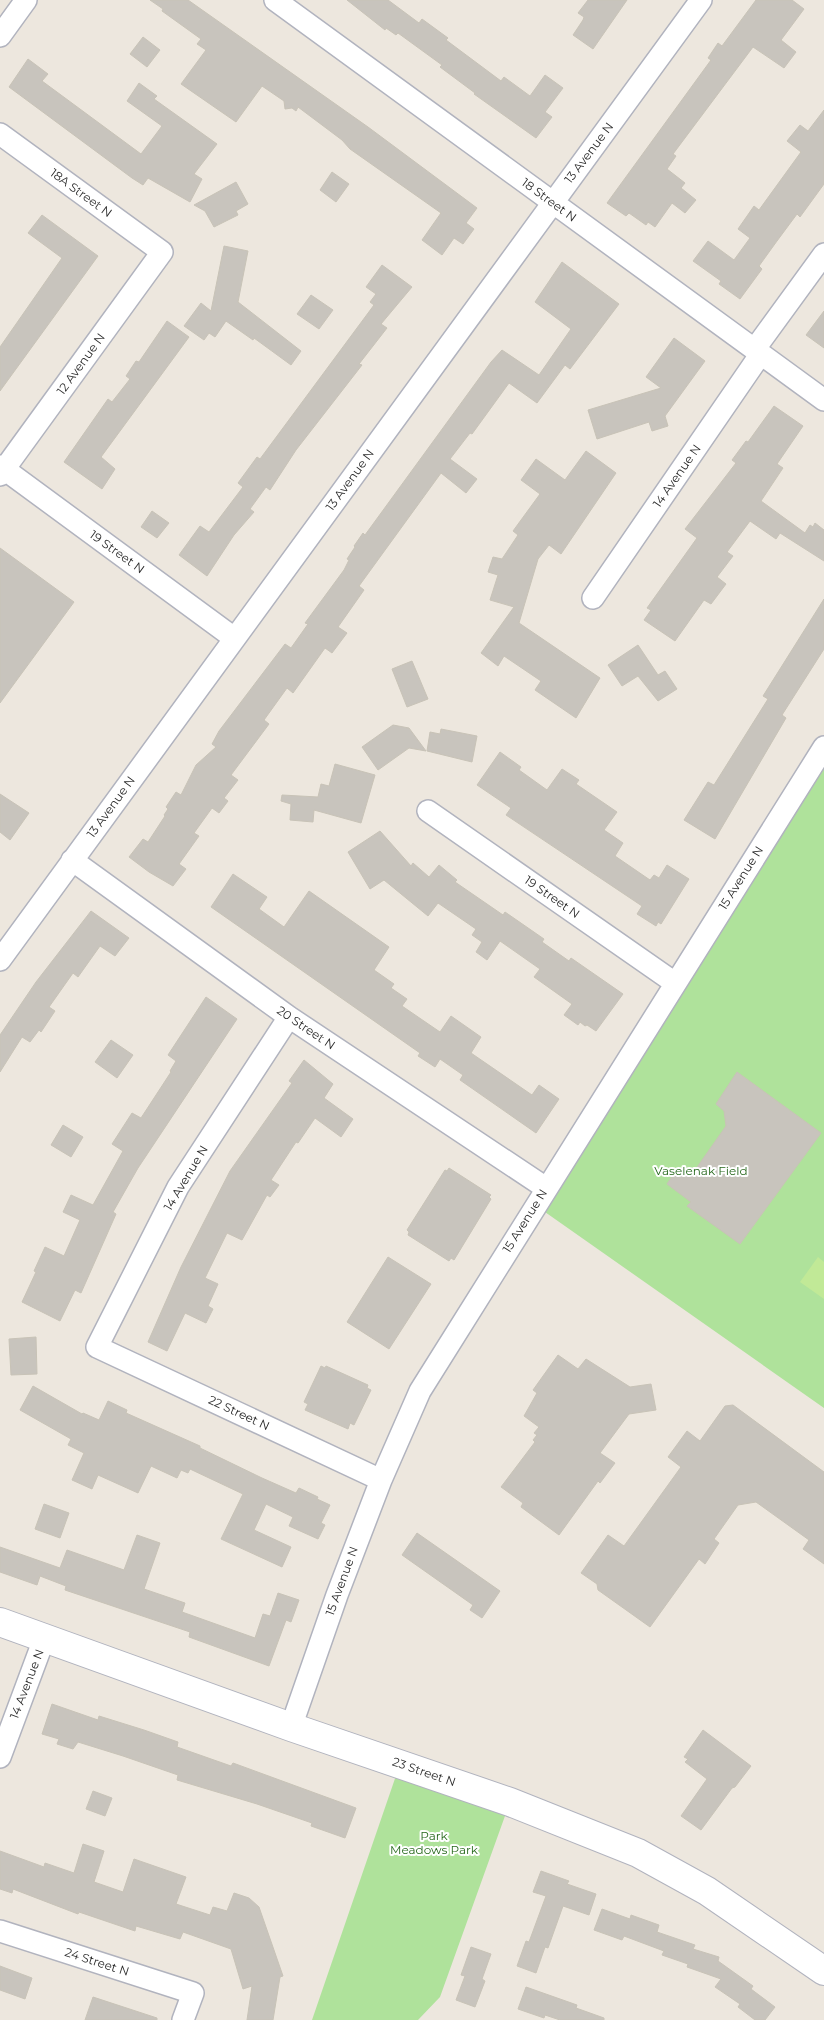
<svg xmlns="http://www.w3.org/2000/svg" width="824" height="2020" font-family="Montserrat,sans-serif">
	<rect width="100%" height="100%" fill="#ede7de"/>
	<path fill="#afe29b" d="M824,747V1408L535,1205Z
		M400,1764L510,1802L440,1997L418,2020H312Z"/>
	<path fill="#c1e997" d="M818,1257L824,1262V1299L800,1282Z"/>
	<path fill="#c8c4bd" stroke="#c8c3b7" d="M150,0H188L368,127L477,208L466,223L474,229L463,244L454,238L442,255L422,240L441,213L350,149L342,140L298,107L296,111L292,108L285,109L284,101L262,86L236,122L181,84L206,50L197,44L201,39L162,11L163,9Z
		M347,0H388L419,23L422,19L448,38L446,40L501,81L504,77L530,96L545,75L563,88L545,112L552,117L536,138L474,94L475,93L440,67L442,65L398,33L396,35L386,28L385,30Z
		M588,0H627L593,49L573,35L583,20L584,17L578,13Z
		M756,0H792L804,9L781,40L796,52L784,68L753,47L673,154L676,156L667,169L685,183L681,188L696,200L685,213L672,203L655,227L648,222L646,225L629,213L626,216L607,203L711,60L708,58L718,43L722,46Z
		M143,37L160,50L147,67L130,54Z
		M28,59L48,74L42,81L141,154L162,126L127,101L139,83L157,96L154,99L217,144L194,174L202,179L190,202L148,178L143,185L132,178L9,87Z
		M824,110V184L800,217L797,214L777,241L759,266L762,269L740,299L719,284L721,281L693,261L708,241L734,260L750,238L738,229L754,206L759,210L801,152L787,141L800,125L808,131Z
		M332,172L349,184L336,202L320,190Z
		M236,182L248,204L236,211L238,215L214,227L205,211L194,205Z
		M42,215L98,256L0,391V347L62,258L28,233Z
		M224,246L248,251L238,302L301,351L291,365L254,338L253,340L226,321L215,337L209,333L204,340L184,326L201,303L211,311Z
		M562,262L619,304L570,369L565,365L537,403L509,383L472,434L470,433L450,459L477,479L466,493L441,473L359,586L364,590L338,627L347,633L332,653L325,648L293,693L287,688L264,720L269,724L231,775L238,780L224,798L228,801L219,813L212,808L194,833L199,836L179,864L186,869L173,886L149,872L129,857L143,839L148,842L165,816L164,815L168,809L166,807L176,792L181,795L196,765L216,747L212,744L219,731L285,644L291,648L308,624L305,623L344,570L349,560L347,559L355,547L354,546L363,533L365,535L491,362L502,350L539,375L571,329L535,302Z
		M382,265L412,287L381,324L387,328L359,364L362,365L296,450L270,490L266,487L250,509L254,512L234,535L207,576L179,555L200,526L209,532L243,487L238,483L257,457L260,459L374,305L370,302L376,294L366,287Z
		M311,295L333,310L319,329L297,314Z
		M824,311V348L806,335Z
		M167,321L189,337L101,457L115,469L102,489L64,462L108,399L112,402L130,379L126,376L136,361L139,362Z
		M674,338L705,361L665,416L668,426L652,431L649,422L597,439L588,410L661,388L646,377Z
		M774,406L803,426L777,464L783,468L761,501L805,533L810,525L813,527L815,523L824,530V561L780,533L776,539L750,521L727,552L733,556L717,577L726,584L711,604L704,600L675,641L644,620L651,610L647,608L697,538L685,529L736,463L732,460L746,441L748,442Z
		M586,451L616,473L561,554L549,545L538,559L519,623L600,678L576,718L535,690L541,681L504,656L498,666L481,653L514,607L490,600L498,575L488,572L493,557L502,559L518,535L513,531L540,494L521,480L536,459L565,480Z
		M152,511L169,523L157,538L141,527Z
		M0,548L74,602L0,703Z
		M824,599V649L782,715L786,718L715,839L684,820L708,782L714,785L768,699L763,696Z
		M638,645L658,675L665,671L677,689L658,701L638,676L622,686L608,665Z
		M412,661L428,699L407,707L392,669Z
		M393,725L409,728L426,751L409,748L378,770L362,747Z
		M441,729L477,736L472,762L427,751L430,732L440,734Z
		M500,752L521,767L519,770L547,790L562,769L579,780L576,784L617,812L604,830L623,843L615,856L650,880L654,875L659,878L667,865L689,879L661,924L658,922L656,926L637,914L642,906L506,815L511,808L477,785Z
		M335,764L375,775L361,823L314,810L313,822L290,820L291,804L281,801L282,795L318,797L321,784L329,786Z
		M0,794L29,813L10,840L0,832Z
		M380,831L411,866L413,863L429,877L439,865L457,880L455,882L503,915L505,912L544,939L542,942L569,961L571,958L623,994L596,1031L587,1025L585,1026L580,1022L578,1025L564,1015L572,1004L534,977L540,969L500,941L487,960L476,952L482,942L472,935L476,929L438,903L428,916L384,880L370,889L348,852Z
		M233,874L267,897L259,909L284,927L309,891L389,947L374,970L394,984L391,988L407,999L402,1006L440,1032L451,1016L481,1037L471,1053L532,1095L539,1085L559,1099L536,1133L460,1080L463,1075L440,1059L435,1067L418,1056L420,1053L211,907Z
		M91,911L129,938L115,956L100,946L78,977L73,973L49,1007L55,1011L41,1032L39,1030L30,1042L22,1037L0,1072V1035L36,982Z
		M206,997L237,1019L138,1168L113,1212L116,1214L81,1293L75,1290L60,1321L22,1302L36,1272L34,1271L45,1247L64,1256L80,1220L63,1212L71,1195L93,1205L123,1151L112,1144L132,1113L141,1118L171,1072L170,1071L176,1061L168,1055Z
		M111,1040L133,1055L117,1078L95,1062Z
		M304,1060L333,1084L324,1098L353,1119L341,1137L315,1118L298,1143L296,1142L271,1180L279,1185L270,1197L267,1195L242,1240L227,1233L205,1278L218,1284L208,1306L213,1309L206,1323L185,1313L167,1351L148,1342L181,1267L230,1171L292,1083L289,1081Z
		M737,1072L821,1133L740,1244L687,1206L691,1202L667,1184L673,1175L693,1173L726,1126L724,1111L716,1104Z
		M63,1125L83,1137L71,1157L51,1145Z
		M449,1168L491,1195L489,1197L491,1199L454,1260L451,1258L449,1261L408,1235L409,1232L407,1230L445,1170L447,1171Z
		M388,1257L431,1284L389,1349L347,1322Z
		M36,1337L37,1374L11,1375L9,1339Z
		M558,1355L578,1369L586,1359L630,1387L651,1384L656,1410L629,1414L600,1453L615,1463L600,1483L598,1481L559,1535L521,1507L523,1503L501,1487L535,1442L533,1440L537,1435L534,1433L539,1427L524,1416L537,1393L533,1390Z
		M321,1366L325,1368L326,1366L368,1385L367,1388L371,1390L354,1425L350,1423L348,1429L305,1410L308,1404L304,1402Z
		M33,1386L82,1414L83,1413L99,1420L108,1401L127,1410L126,1413L200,1446V1448L262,1478L296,1493L299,1488L318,1497L317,1499L330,1505L321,1523L325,1525L318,1539L289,1526L293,1517L266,1504L254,1530L291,1547L282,1567L221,1539L243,1494L190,1469L188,1473L181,1470L177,1478L151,1466L138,1493L98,1475L92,1489L72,1480L84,1453L68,1445L71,1439L20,1410Z
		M733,1405L824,1472V1564L803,1549L809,1540L756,1502L738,1505L714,1539L719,1543L705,1564L699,1559L650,1627L598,1590L597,1584L581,1573L608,1535L624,1546L681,1467L668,1457L687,1431L700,1441L725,1406Z
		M44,1504L69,1513L60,1538L35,1529Z
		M417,1533L500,1591L482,1618L470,1610L473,1605L402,1555Z
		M137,1535L160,1543L144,1589L185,1603L182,1612L255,1638L263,1614L270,1616L278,1593L299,1600L291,1622L286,1620L269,1666L189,1637L190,1632L65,1590L66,1586L40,1576L37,1585L0,1572V1547L60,1568L67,1550L124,1570Z
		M52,1704L98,1720L99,1716L144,1730L178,1742L177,1747L231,1766L233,1763L356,1808L345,1838L311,1826L312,1823L257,1804L177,1780L178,1775L123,1756L78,1742L73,1749L57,1744L59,1739L42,1734Z
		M703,1730L751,1766L735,1787L732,1788L701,1830L681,1816L707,1779L685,1762L688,1759L684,1757Z
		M93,1791L112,1798L105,1816L86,1809Z
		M83,1844L104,1851L94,1882L123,1892L134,1859L186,1877L176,1904L210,1915L213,1907L227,1911L234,1893L249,1898L259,1907L283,1976L280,1977L273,2020H247L252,1986L243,1989L231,1949L183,1932L180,1939L136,1926L135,1931L79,1912L78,1914L13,1889L12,1893L0,1889V1851L44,1867L45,1863L74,1873Z
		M541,1871L569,1881L567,1884L596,1894L589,1915L563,1906L548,1948L545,1947L536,1973L517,1966L526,1941L529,1942L546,1896L533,1892Z
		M602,1909L630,1919L631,1915L659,1925L657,1932L695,1945L693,1949L719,1957L718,1961L753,1986L751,1989L775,2007L765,2020H755L738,2007L740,2004L715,1987L721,1979L687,1967L688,1964L662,1955L664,1951L624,1936L622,1940L594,1930Z
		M471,1947L491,1954L482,1979L485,1981L475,2007L456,2000L465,1976L461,1975Z
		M0,1966L32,1978L25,1999L0,1990Z
		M526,1987L577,2005L576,2008L604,2018V2020H560L545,2015L544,2018L518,2009Z
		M93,1997L157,2018V2020H85Z"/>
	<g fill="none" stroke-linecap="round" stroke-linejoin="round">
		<g stroke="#b1b3be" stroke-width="24">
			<path id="minor" d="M275,0L824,400
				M0,36L26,0
				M0,134L162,252L0,475
				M754,350L824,254
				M0,466L234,638
				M593,598L760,355
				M428,811L675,983
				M72,860L289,1017L546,1188
				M0,960L701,0
				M289,1017L178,1187L97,1347L381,1480
				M291,1727L337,1595L381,1480L420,1391L824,747
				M0,1757L44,1639
				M0,1931L193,1993L183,2020"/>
		</g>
		<g stroke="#b1b3be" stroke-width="30">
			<path id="tertiary" d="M0,1622L291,1727L510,1802L638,1853L707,1891L824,1971"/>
		</g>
		<use href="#minor" stroke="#fff" stroke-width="21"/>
		<use href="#tertiary" stroke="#fff" stroke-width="28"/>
	</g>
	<g text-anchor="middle" stroke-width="4" stroke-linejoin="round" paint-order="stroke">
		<g font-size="12" fill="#2b2b2b" stroke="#fff">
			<text transform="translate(589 153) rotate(-53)" y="4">13 Avenue N</text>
			<text transform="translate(81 193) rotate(36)" y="4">18A Street N</text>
			<text transform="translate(549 200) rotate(36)" y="4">18 Street N</text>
			<text transform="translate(81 364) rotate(-54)" y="4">12 Avenue N</text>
			<text transform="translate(677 476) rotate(-55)" y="4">14 Avenue N</text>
			<text transform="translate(350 480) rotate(-54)" y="4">13 Avenue N</text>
			<text transform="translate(117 552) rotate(36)" y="4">19 Street N</text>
			<text transform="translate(111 807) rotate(-54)" y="4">13 Avenue N</text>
			<text transform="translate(741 878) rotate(-58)" y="4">15 Avenue N</text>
			<text transform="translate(552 897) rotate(35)" y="4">19 Street N</text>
			<text transform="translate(306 1028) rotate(34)" y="4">20 Street N</text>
			<text transform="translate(186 1178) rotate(-59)" y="4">14 Avenue N</text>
			<text transform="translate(525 1221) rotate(-58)" y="4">15 Avenue N</text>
			<text transform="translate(239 1413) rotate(25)" y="4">22 Street N</text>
			<text transform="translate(342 1581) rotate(-70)" y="4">15 Avenue N</text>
			<text transform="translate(27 1684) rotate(-69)" y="4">14 Avenue N</text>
			<text transform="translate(424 1772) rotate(19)" y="4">23 Street N</text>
			<text transform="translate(97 1962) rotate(18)" y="4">24 Street N</text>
		</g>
		<g font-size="12" fill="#26681c" stroke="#fff">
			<text x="701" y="1175">Vaselenak Field</text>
			<text x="434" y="1840">Park<tspan x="434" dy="14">Meadows Park</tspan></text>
		</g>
	</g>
</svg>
